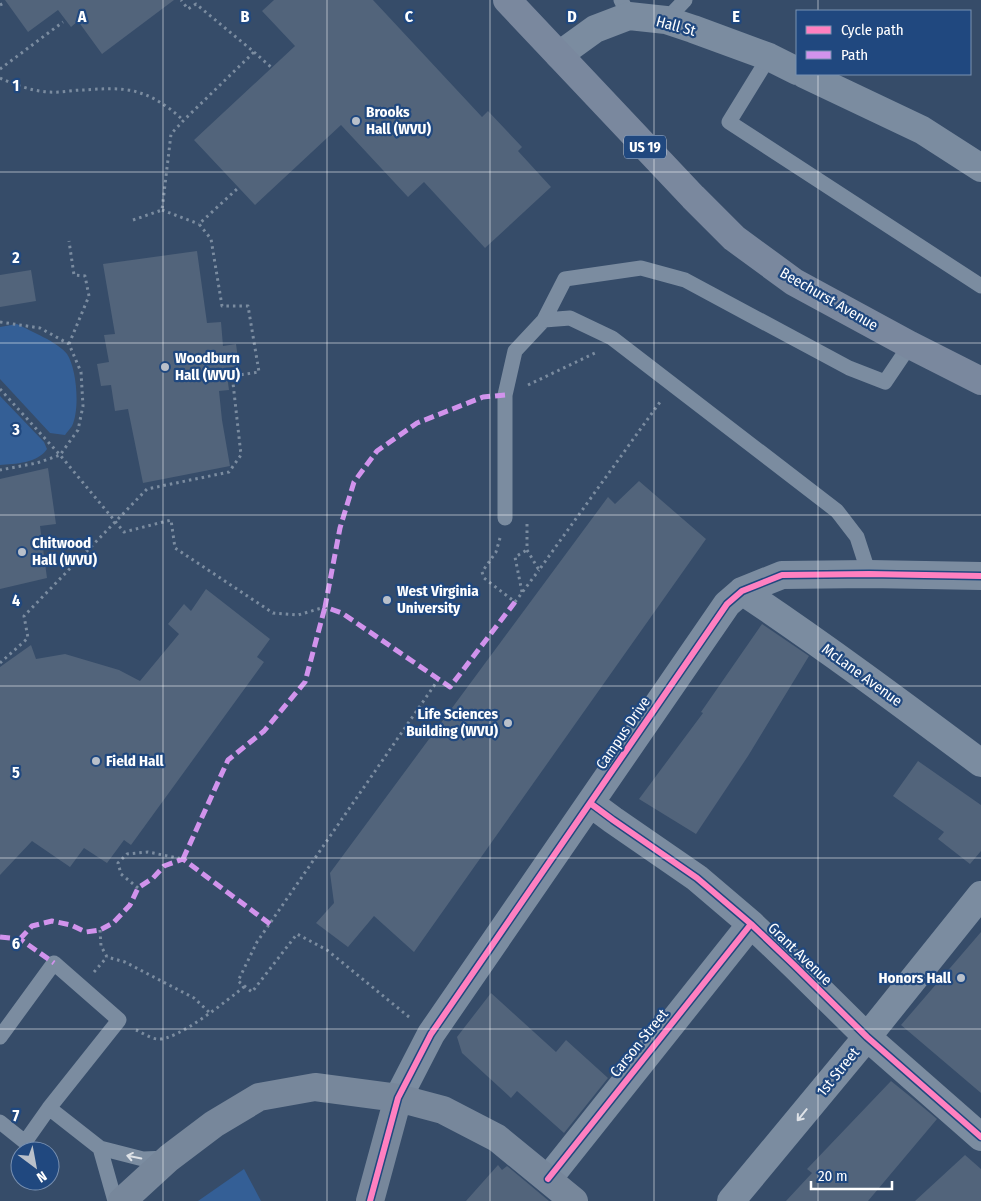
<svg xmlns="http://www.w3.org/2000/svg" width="981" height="1201" font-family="'Fira Sans Condensed',sans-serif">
	<rect width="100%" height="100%" fill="#364c69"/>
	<path fill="#345f96" d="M17,324C30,331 58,342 67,354C77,369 80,410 72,426C70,429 67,432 65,435L50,433L0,379V327Z
		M0,396L44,442L47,449C38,463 15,464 0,465Z
		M244,1169L261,1201H198Z"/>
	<path fill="#52647b" d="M5,0H174L102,54L78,21L71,27L58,10L28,32Z
		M274,0H373L482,117L488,111L522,147L518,151L551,187L485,248L424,182L408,197L341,125L255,205L194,140L295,46L262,11Z
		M197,251L207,323L221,322L223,346L236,344L239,366L226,368L229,390L219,391L222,420L230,466L143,483L128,409L115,411L111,385L101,386L97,364L109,362L104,335L115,334L103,264Z
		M31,270L36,301L0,307V275Z
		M48,468L56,524L40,526L47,578L0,589V479Z
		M639,481L706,539L414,952L374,916L348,947L316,923L334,903L330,873L608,497L615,504Z
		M206,589L270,639L257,657L264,662L131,845L124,840L107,863L84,848L70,867L32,841L0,875V667L31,645L36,659L65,654L119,670L140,681L179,634L168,624L184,604L191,611Z
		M762,624L809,656L748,756L696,834L639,799L703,713L701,712Z
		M918,761L981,805V851L970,864L938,839L944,832L893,796Z
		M981,932V1093L901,1025Z
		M491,993L556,1052L566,1040L608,1078L564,1133L517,1091L511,1098L462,1053L457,1037Z
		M891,1081L912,1098L937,1119L868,1201H786L812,1173L807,1169Z
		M965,1155L981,1169V1201H915Z
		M498,1165L502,1170L507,1166L549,1201H466Z"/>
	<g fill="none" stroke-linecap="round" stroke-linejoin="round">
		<path stroke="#7b8ca0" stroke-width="3" stroke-dasharray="2.5 4" stroke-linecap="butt" d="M0,5L4,3
			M254,52L272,68
			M0,69L63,22
			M0,78C15,85 32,91 48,92C60,93 72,90 83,90C100,89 121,87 137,92C155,97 170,108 183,120
			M162,210L199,224
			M133,220L162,210L171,134L184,120L254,52L196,4L188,9L181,0
			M0,322L40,328L69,344L81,372L83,406L78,430L60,455L37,463L0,470
			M69,344L89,296L85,276L74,275L69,241
			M528,385L595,353
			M0,389L60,455L124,532L171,520L175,548L273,613L298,615L325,607
			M527,524V550L539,570L660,402
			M500,538L496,552L482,572L484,578L515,602L539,570
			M522,592L515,557L527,550
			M0,663L28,638L24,616L147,489L229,472L241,455L233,383V376L259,372L248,306H222L211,239L199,224L238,188
			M138,888L121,874L118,863L127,854L148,852L183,859
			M100,930L101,946L107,957L125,962L194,998L210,1013
			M94,972L107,957
			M409,1017L327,950L297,934L252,992L238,981L257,942L438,680
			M136,1030C143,1033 151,1039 158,1039C177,1041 229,999 245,986"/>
		<path stroke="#7b8ca0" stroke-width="15" d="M621,0L629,16
			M666,20L685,0
			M769,57L729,122L981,286
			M544,320L565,279L641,268L685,280L849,368L885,382L910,345
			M505,518V395L515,351L544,320L570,318L612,338L837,511L857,537L869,574
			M0,1037L54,963L119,1020L49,1108L25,1142L0,1122
			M49,1108L100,1148L143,1159L168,1158
			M100,1148L115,1201"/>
		<path stroke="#7b8ca0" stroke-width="28" d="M559,55L595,29L629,16L666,20L693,29L769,57L797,71
			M804,74L922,130L981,168
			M742,591C823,645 902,704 981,763
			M590,803L613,820L697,878L751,924L794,965L867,1037L981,1137
			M398,1098L431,1034L727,604L742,591L782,575L869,574L981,576
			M548,1179L751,924
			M731,1201L867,1037L981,895"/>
		<path stroke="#77879b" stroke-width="28" d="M122,1201L169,1158L214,1124L259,1097L315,1087L398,1098L443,1110L497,1138L574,1201
			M370,1201L398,1098"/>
		<path stroke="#7a889e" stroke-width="28" d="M507,0L693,197L734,238L794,282L910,345L981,381"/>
		<path stroke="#d193ec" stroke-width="5" stroke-dasharray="10 5" stroke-linecap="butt" d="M505,395L483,397L417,423L377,451L354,482L340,528L325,607L342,613L450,687L515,602
			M183,859L228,760L264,731L305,682L325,607
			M0,937L20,939L54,963
			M20,939L32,926L52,921L71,925L86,932L100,930L113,923L130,905L138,888L153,878L164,866L183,859L270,924"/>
		<g stroke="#20487f" stroke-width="9">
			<path id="cycleway" d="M590,803L613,820L697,878L751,924L794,965L867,1037L981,1137
				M548,1179L751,924
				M370,1201L398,1098L431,1034L727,604L742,591L782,575L869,574L981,576"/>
		</g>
		<use href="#cycleway" stroke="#ff80c0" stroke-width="6"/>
	</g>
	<defs><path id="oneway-shaft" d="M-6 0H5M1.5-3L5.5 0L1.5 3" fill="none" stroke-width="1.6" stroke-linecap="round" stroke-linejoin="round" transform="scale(1.25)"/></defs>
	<g stroke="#dee2e7">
		<use href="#oneway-shaft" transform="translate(802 1115) rotate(129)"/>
		<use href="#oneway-shaft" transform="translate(134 1157) rotate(-168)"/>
	</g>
	<path fill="none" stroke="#fff" stroke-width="1" stroke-opacity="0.55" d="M163,0V1201M327,0V1201M490,0V1201M654,0V1201M818,0V11M818,74V1201M0,172H981M0,343H981M0,515H981M0,686H981M0,858H981M0,1029H981"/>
	<g fill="#b9c0ca" stroke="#20487f" stroke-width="2">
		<circle cx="356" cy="121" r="5"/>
		<circle cx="165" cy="367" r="5"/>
		<circle cx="22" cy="552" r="5"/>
		<circle cx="387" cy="600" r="5"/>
		<circle cx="508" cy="723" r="5"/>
		<circle cx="96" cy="761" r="5"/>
		<circle cx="961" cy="978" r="5"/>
	</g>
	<g text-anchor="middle" stroke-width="4.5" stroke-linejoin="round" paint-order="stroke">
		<rect fill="#20487f" stroke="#bcc8d9" stroke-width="1" x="624" y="135.5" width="42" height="23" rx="4"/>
		<g font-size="14" font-weight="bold" fill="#fff">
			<text x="645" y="152">US 19</text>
		</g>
		<g font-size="15" fill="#fff" stroke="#20487f">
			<text transform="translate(676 26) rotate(15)" y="5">Hall St</text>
			<text transform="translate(829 299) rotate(30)" y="5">Beechurst Avenue</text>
			<text transform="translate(862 675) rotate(36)" y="5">McLane Avenue</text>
			<text transform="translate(623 733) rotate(-56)" y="5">Campus Drive</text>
			<text transform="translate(800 954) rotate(44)" y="5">Grant Avenue</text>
			<text transform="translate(639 1043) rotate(-51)" y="5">Carson Street</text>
			<text transform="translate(838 1072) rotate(-51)" y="5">1st Street</text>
		</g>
		<g font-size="15" font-weight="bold" fill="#fff" stroke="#20487f" text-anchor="start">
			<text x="366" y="117">Brooks<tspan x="366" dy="17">Hall (WVU)</tspan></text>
			<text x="175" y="363">Woodburn<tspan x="175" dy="17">Hall (WVU)</tspan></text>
			<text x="32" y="548">Chitwood<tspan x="32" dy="17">Hall (WVU)</tspan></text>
			<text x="397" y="596">West Virginia<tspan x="397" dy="17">University</tspan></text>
			<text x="498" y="719" text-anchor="end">Life Sciences<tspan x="498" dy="17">Building (WVU)</tspan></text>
			<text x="106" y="766">Field Hall</text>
			<text x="951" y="983" text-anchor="end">Honors Hall</text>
		</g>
	</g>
	<g font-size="16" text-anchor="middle" font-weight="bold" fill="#fff" stroke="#20487f" stroke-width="4.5" stroke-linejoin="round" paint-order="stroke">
		<text x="82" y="22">A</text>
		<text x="245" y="22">B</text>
		<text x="409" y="22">C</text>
		<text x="572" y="22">D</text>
		<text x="736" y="22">E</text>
		<text x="16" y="91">1</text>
		<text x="16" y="263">2</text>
		<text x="16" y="435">3</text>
		<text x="16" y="606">4</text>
		<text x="16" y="778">5</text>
		<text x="16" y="949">6</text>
		<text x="16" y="1121">7</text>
	</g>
	<rect x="796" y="10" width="175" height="65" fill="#20487f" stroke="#7991b2"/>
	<rect x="806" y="26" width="25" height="8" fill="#ff80c0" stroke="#7991b2"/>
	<text x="841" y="35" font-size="15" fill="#ffffff">Cycle path</text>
	<rect x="806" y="51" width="25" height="8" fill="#d193ec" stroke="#7991b2"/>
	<text x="841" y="60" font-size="15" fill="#ffffff">Path</text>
	<g transform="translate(35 1166) rotate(148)"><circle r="24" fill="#20487f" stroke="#7991b2"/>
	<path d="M0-4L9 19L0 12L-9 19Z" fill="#b9c0ca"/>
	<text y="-8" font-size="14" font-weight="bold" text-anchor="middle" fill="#ffffff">N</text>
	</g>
	<path d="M811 1181v8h81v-8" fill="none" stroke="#ffffff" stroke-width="2.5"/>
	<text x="818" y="1181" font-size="15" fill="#ffffff" stroke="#20487f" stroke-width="4" paint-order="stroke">20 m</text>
</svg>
